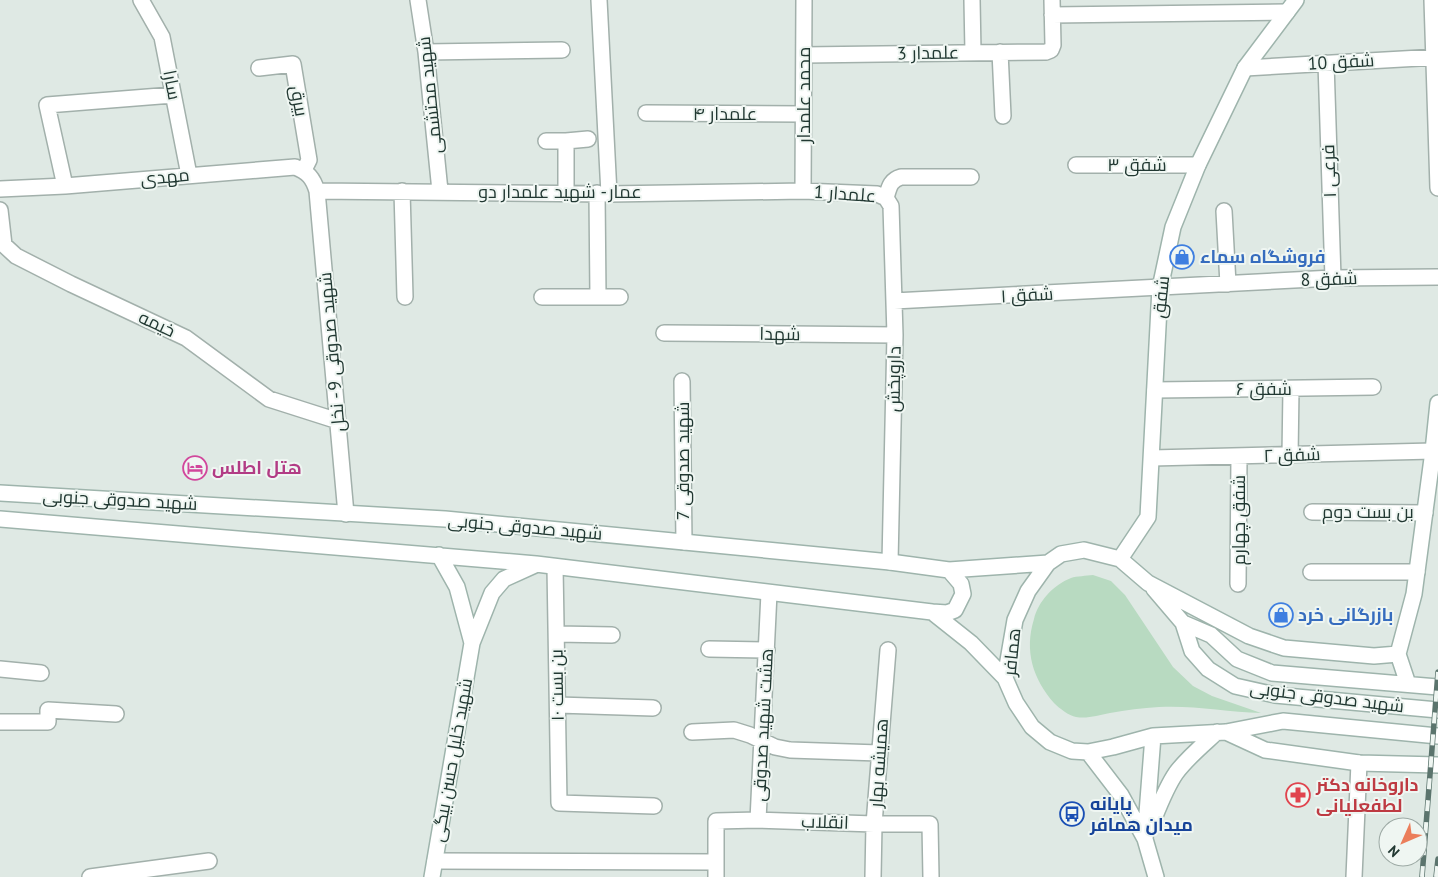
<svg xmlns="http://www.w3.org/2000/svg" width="1438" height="877" font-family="'PT Sans',Cairo,sans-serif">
	<rect width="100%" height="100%" fill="#dfe9e4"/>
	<path fill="#b8dac1" d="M1093,575L1111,581L1125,595L1173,667L1193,686L1212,696L1261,713C1227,712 1192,705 1159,707C1142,708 1126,710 1110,713C1098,715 1088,719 1076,717C1069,716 1059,708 1054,703C1033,679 1024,651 1034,619C1038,602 1053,585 1071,578C1077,576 1086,576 1093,575Z"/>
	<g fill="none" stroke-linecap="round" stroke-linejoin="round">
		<g stroke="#a2b0ab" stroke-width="18">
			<path id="street" d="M141,0L162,37L189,175
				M418,0L426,52L440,191
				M599,0L609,194
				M972,0L973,52
				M1432,0L1438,188
				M1052,15L1287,12
				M426,52L562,50
				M1000,52L1003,116
				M804,55L1046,52L1051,50L1053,45L1052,0
				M1326,63L1333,278
				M259,68L293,64L309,160L304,170
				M1245,68L1438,57
				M646,113L803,114
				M546,141H566V192
				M566,141L588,139
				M1076,165H1198
				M65,186L47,105L173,95
				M0,189L65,186L295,167C308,172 313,178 317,191L346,514
				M317,191L609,194L803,191L877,194L886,198
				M402,191L405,297
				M803,191L804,0
				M597,193L598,297
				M886,198L891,206L895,335L890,562
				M886,198C889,188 890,180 901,177H971
				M0,210L4,245L16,256L71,284L186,338L269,399L338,421
				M1224,211L1228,284
				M542,297H620
				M894,301L1333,278L1438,277
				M664,333L895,335
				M682,381L684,542
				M1155,390L1373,387
				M1290,456L1291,389
				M1152,458L1433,451
				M1312,512L1425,513
				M555,567L559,803L654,806
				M1311,572H1417
				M1238,584L1239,457
				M557,634L612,635
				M709,649L767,650
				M0,669L41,673
				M558,705L653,708
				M0,722H48V710L116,714
				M692,732L734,730L750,735L775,747L790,750L879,753
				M758,820L874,824H930L931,877
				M435,861L716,862
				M90,877L209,861
				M716,877V821L758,820L769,593
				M873,877L874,824L888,650
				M1354,877L1359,763"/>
		</g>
		<g stroke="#9eb4ac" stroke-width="18">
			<path id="secondary" d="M0,493L445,519L890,562L949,570L1048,563
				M0,519L536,564L932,612L971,643L1005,678
				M439,555L457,587L472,643L492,593L504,579L535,565
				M1120,559L1148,517L1160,288L1173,227L1198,165L1245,68L1296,0
				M1154,589L1183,623L1192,651L1208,669L1235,686L1275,695L1438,710
				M932,612L947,613L955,610L963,594L961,584L949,570
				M1183,623L1211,635L1237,659L1272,673L1438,687
				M1398,654L1374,656L1284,648L1249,636L1148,583L1120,559L1084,550L1061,554L1048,563L1028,591L1015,620L1005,678L1016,703L1032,727L1050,742L1072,751L1088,752L1113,747L1153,736L1226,732L1283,721L1438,736
				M1398,654L1414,594L1433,451L1438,403
				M1398,654L1408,684
				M1226,732L1265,750L1359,763L1438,765
				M1153,736L1145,839L1156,877
				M1088,752L1121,795L1145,839
				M1151,826C1158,809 1165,789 1176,773C1187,758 1203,745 1217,732
				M432,877L472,643"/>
		</g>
		<use href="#street" stroke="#fff" stroke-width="15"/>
		<use href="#secondary" stroke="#fff" stroke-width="15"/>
		<g stroke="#5b746d" stroke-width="5.5">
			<path id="rail" d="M1422,877L1438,672
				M1436,877L1438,859"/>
		</g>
		<use href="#rail" stroke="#eff6f2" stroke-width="4" stroke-dasharray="11" stroke-linecap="butt"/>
	</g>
	<defs>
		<g id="shop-ring" transform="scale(1.25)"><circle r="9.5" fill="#eff6f2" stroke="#3f7fe0" stroke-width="1.5"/><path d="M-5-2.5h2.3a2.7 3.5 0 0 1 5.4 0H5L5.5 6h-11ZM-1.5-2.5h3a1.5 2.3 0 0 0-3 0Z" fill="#3f7fe0"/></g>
		<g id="hotel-ring" transform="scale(1.25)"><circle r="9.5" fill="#eff6f2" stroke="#d1479c" stroke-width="1.5"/><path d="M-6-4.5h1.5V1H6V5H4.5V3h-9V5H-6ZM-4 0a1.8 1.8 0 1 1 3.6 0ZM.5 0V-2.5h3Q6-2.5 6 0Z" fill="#d1479c"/></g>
		<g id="pharmacy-ring" transform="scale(1.25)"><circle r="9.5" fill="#eff6f2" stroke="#e0444e" stroke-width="1.5"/><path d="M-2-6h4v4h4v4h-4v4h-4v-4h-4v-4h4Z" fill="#e0444e"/></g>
		<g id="bus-ring" transform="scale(1.25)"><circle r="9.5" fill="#eff6f2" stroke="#1a4fb4" stroke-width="1.5"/><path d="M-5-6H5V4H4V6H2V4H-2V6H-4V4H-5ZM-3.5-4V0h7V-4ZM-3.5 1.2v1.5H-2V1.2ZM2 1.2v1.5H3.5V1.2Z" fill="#1a4fb4"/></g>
	</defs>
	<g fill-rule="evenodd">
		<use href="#shop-ring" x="1182" y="257"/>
		<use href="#hotel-ring" x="195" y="468"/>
		<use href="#shop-ring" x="1281" y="615"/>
		<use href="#pharmacy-ring" x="1298" y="795"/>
		<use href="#bus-ring" x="1072" y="814"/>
	</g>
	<g text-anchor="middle" stroke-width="4" stroke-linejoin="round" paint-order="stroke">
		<g font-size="18" fill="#213832" stroke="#eff6f2">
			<text transform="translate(928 53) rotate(-1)" y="6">علمدار 3</text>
			<text transform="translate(1341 62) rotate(-3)" y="6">شفق 10</text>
			<text transform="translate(172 85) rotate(79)" y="6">سارا</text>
			<text transform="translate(430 95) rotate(-96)" y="6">شهید محتشمی</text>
			<text transform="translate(804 95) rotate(-90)" y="6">محمد علمدار</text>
			<text transform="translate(299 101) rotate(80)" y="6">بیرق</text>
			<text x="725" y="120">علمدار ۴</text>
			<text x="1137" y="171">شفق ۳</text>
			<text transform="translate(1329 171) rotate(-92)" y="6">فرعی ۱</text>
			<text transform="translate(165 177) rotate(-5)" y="6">مهدی</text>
			<text x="560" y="198">عمار - شهید علمدار دو</text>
			<text transform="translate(845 194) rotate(4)" y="6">علمدار 1</text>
			<text transform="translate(1329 279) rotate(-2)" y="6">شفق 8</text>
			<text transform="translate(1027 295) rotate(-3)" y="6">شفق ۱</text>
			<text transform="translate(1161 297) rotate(-84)" y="6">شفق</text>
			<text transform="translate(157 324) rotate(25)" y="6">خیمه</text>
			<text transform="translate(780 334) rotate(1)" y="6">شهدا</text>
			<text transform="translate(332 352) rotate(-95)" y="6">شهید صدوقی 9 - نخل</text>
			<text transform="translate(894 379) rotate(-89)" y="6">داروپخش</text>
			<text x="1264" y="395">شفق ۶</text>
			<text transform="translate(1292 455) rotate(-2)" y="6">شفق ۲</text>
			<text transform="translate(683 461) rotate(-90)" y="6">شهید صدوقی 7</text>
			<text transform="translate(120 500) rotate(3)" y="6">شهید صدوقی جنوبی</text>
			<text x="1368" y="518">بن بست دوم</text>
			<text transform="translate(1239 520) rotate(-90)" y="6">شفق چهارم</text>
			<text transform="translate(525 527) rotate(5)" y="6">شهید صدوقی جنوبی</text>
			<text transform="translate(1012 652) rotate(-84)" y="6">همافر</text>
			<text transform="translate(557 685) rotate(-91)" y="6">بن بست ۱۰</text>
			<text transform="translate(1327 697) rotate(7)" y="6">شهید صدوقی جنوبی</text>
			<text transform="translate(763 725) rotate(-87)" y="6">هشت شهید صدوقی</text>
			<text transform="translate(452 760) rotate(-80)" y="6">شهید خلیل حسن بیگی</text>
			<text transform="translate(879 763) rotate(-86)" y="6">همیشه بهار</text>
			<text transform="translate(825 822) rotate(2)" y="6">انقلاب</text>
		</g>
		<g font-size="18" font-weight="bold" fill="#366cbe" stroke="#eff6f2" text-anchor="start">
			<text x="1200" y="263">فروشگاه سماء</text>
			<text x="1298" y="621">بازرگانی خرد</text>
		</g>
		<g font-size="18" font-weight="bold" fill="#b23c85" stroke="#eff6f2" text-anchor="start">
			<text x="212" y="474">هتل اطلس</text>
		</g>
		<g font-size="18" font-weight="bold" fill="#be3a42" stroke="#eff6f2" text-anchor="start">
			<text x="1316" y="791">داروخانه دکتر<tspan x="1316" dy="21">لطفعلیانی</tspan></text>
		</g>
		<g font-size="18" font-weight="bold" fill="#164399" stroke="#eff6f2" text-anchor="start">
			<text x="1090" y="810">پایانه<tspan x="1090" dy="21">میدان همافر</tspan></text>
		</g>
	</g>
	<g transform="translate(1403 842) rotate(225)"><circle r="24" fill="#eff6f2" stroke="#9daaa5"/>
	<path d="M0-4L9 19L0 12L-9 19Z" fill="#eb7e5b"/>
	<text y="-8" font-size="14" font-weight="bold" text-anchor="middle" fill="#213832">N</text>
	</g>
</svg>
